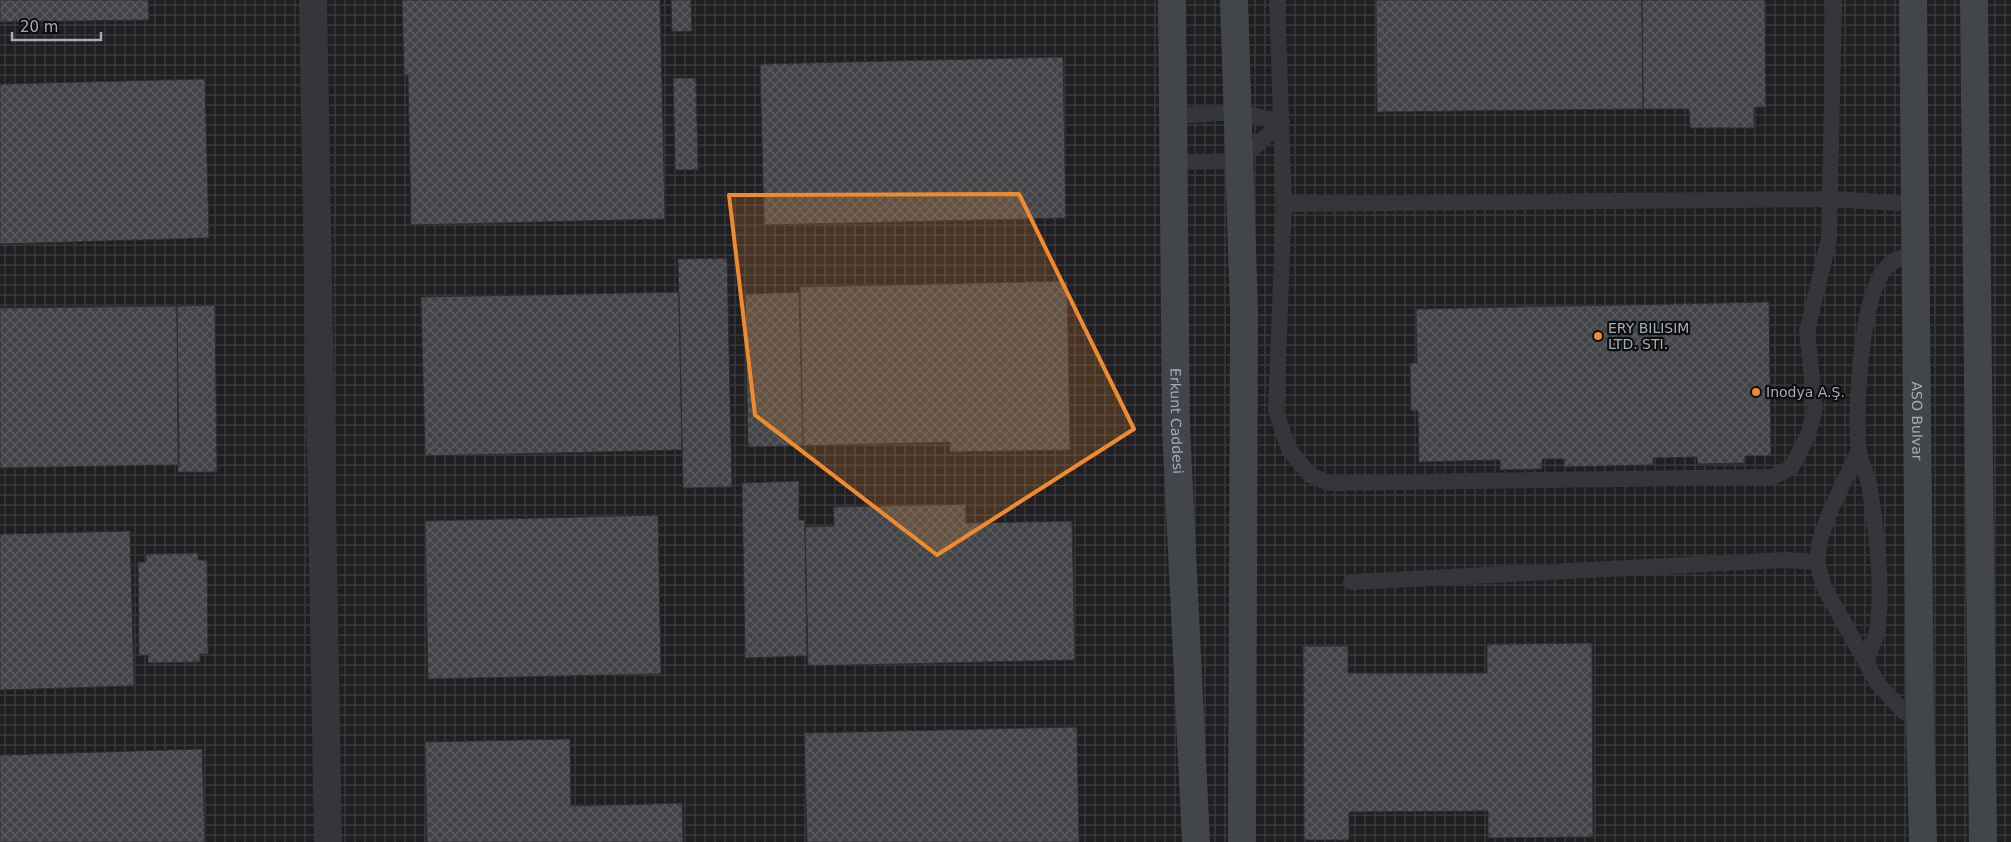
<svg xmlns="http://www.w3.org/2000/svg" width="2011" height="842" font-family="'DejaVu Sans',sans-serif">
	<defs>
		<pattern id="industrial-grid" width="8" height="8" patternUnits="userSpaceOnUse" patternTransform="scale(1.25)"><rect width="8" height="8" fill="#1f1f22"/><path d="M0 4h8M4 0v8" fill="none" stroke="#3d3d40"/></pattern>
		<pattern id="building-cross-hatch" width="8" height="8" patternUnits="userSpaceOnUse" patternTransform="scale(1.25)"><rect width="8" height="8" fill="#424448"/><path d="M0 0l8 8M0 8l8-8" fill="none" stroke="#5a5c60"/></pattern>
	</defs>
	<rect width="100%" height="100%" fill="#131315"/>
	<path fill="url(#industrial-grid)" d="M0,0H2011V842H0Z"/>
	<path fill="url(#building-cross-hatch)" stroke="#2d2e31" d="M0,0H148L149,20L0,22Z
		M402,0H660L665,219L411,225L408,75H404Z
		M671,0H691L692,31L672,32Z
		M1376,0H1642L1643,109L1377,112Z
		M1642,0H1765L1766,107H1754V128H1690L1689,109H1643Z
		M1063,57L1066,218L764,225L760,64Z
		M673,78H696L698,170H675Z
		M205,79L209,238L0,244V84Z
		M727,258L732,487L683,488L678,259Z
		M1067,281L1070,450L950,452V442L803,446L800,287Z
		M679,292L682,450L425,456L421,297Z
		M799,292L803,446L748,447L745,294Z
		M1769,302L1771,456H1745V463L1698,464L1697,457L1653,458V465L1564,467V459H1542V469L1500,470V460L1419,462L1418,411H1411L1410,363H1417L1416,309Z
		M215,305L217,472H178L177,306Z
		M177,306L179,465L0,468V308Z
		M799,481V520H805L807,656L745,658L742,483Z
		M966,504V523L1072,521L1075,660L808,666L805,527L834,526L833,507Z
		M658,515L661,674L428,679L425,521Z
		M130,531L134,686L0,690V534Z
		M198,553V560H207L208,654H200V662L148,663V655L139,656L138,562H146V554Z
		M1592,643L1593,837L1488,838V811L1349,812V840H1304L1303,646H1348V673H1487V644Z
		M1077,727L1079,842H807L804,733Z
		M570,739L571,806L682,803L683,842H427L425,742Z
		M202,749L205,842H0V755Z"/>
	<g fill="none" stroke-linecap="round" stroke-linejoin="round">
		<path stroke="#343639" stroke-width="16" d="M1277,0L1284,204L1276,411L1289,450L1310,475L1329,483L1772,477L1791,468L1808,435L1815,409L1807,331L1829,239L1834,0
			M1173,116L1238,112L1282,122
			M1173,162L1239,161L1282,122
			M1284,204L1831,199L1915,204
			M1858,452L1832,507L1820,539L1817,562L1824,587L1878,684L1904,712L1920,719
			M1351,582L1785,560L1817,562
			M1866,660C1869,652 1874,644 1876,635C1885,592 1876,527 1869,484C1867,473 1860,462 1859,451C1854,414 1861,296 1885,269C1893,259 1902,257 1915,255"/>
		<path stroke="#343639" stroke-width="28" d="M313,0L328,842"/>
		<g stroke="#424549" stroke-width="28">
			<path id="s1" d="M1172,0L1176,427L1196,842"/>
			<path d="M1234,0L1244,311L1242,842"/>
			<path id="s2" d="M1913,0L1920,719L1923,842"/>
			<path d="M1974,0L1983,842"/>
		</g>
	</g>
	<path fill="#f08a2f" fill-opacity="0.2" stroke="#f08a2f" stroke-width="4" stroke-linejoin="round" d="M1019,194L1134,429L937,555L755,415L729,195Z"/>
	<g fill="#f08a2f" stroke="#0e0e0f" stroke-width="2">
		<circle cx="1598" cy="336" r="5"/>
		<circle cx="1756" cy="392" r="5"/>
	</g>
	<g text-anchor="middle" stroke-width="4.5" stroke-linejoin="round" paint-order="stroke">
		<g font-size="14" fill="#a4adb5" stroke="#0e0e0f" text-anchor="start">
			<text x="1608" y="333">ERY BILISIM<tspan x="1608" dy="16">LTD. STI.</tspan></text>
			<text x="1766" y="397">Inodya A.Ş.</text>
		</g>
		<g font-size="14" fill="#a4adb5" stroke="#0e0e0f">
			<text dy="5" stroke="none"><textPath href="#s1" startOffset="421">Erkunt Caddesi</textPath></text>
			<text dy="5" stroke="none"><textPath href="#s2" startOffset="421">ASO Bulvar</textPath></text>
		</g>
	</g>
	<path d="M12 32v8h89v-8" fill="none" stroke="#a4adb5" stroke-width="2.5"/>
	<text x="20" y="32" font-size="15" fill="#a4adb5" stroke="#0e0e0f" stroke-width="4" paint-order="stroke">20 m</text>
</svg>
